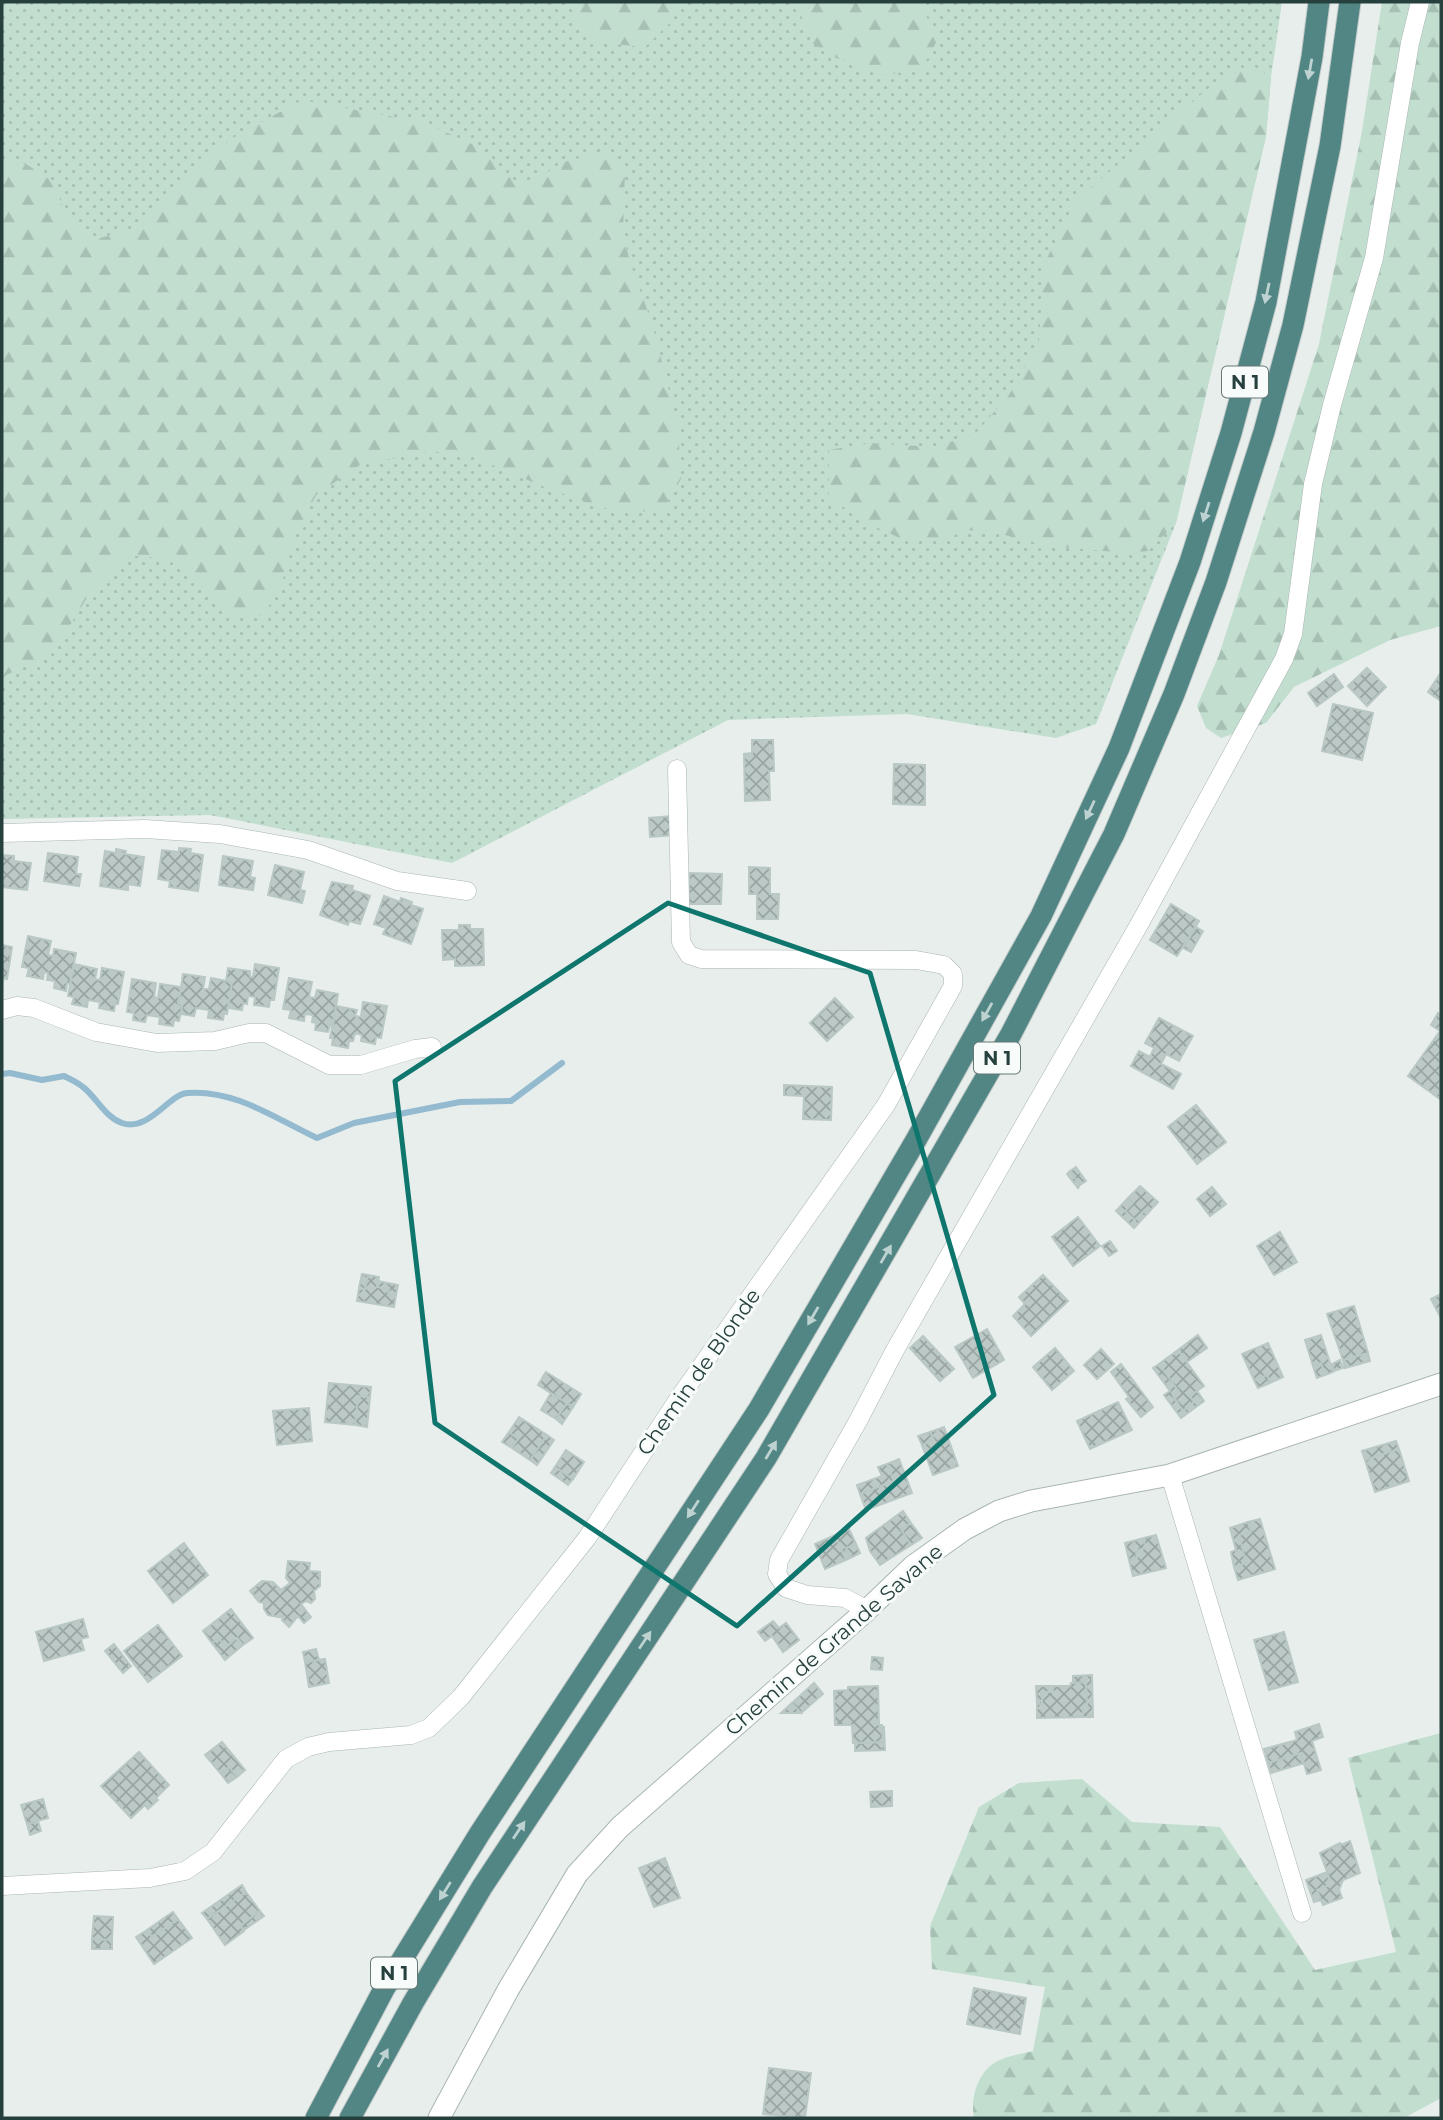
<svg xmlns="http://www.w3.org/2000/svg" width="1443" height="2120" font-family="Montserrat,sans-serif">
	<defs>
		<pattern id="grass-dots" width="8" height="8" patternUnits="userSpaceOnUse" patternTransform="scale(1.75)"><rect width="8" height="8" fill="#c1decf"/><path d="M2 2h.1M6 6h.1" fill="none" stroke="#a6c0b3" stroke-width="1.8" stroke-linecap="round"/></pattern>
		<pattern id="forest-firs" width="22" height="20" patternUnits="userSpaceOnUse" patternTransform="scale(1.75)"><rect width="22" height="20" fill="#c1decf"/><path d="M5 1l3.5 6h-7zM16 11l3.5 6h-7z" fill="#a6c0b3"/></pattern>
		<pattern id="building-cross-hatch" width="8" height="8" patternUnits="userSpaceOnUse" patternTransform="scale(1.75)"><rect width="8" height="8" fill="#bcc9c6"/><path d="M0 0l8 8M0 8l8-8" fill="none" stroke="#99a5a2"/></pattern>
	</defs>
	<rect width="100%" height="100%" fill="#e7eeec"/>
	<path fill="url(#grass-dots)" d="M2,2H1282L1271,77L1266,136L1176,523L1096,724L1056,738L907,714L728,720L452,863L210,815L2,819Z"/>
	<path fill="url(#forest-firs)" d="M575,2H686L668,25L645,47L591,42L573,19Z
		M796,2H919L938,39L921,70L883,75L831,56L812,43Z
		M1382,2H1441V626L1390,640L1294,687L1266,723L1221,738L1206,728L1197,706L1219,655L1319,344L1362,131Z
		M1250,64L1271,77L1266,136L1176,523L1148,551L1127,553L1049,546L989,531L963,530L949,539L906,541L865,522L829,497V450L870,443L932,447L974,435L1009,395L1039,341L1044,264L1077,199L1211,86Z
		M302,100L426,123L476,146L518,184L538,178L564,162L607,151L625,170L623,233L630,262L653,326L678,428L681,479L661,513L603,508L547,488L473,457L431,451L360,465L316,495L295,537L282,583L264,615L235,617L168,559L126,555L91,591L53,653L2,677V162L26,164L54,182L66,217L94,240L143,225L175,191L231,139Z
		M1441,1733V2098L1404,2118H974C970,2098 978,2069 1000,2060C1010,2055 1023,2054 1033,2051L1045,1987L932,1969L930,1926L979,1807L1019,1783L1082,1779L1132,1822L1220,1827L1315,1970L1396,1952L1348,1758Z"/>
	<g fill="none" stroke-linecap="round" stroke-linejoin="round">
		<path stroke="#93bacf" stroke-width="6" d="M2,1074L10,1073L42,1080L64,1076C70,1079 77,1082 83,1087C96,1097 105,1117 122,1123C149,1132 168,1095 187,1093C235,1089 276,1119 317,1138L354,1123L460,1102L511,1101L562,1063"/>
	</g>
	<path fill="url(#building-cross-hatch)" stroke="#b9c8c5" stroke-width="2" d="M1367,668L1386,687L1367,706L1348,686Z
		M1334,674L1343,687L1317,706L1308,693Z
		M1440,674L1441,675V701L1428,692Z
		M1333,704L1373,713L1362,760L1322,751Z
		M752,740H773L774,771H769L770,800L745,801L744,754L752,753Z
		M894,764L925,765V805L893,804Z
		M672,816L674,835L650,837L649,818Z
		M179,848L191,849L190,853L203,855L198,891L169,887L170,881L158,879L162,850L179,852Z
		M116,849L126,851L125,854L144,857L140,886L128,884V890L100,886L105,851L116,853Z
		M48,853L78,857L76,874H81L79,886L44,881Z
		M2,855L14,856V861L31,863L27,890L2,887Z
		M223,856L253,861L250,877L255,878L253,890L219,885Z
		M275,865L304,872L300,890L305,891L302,903L268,895Z
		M749,867L770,868V894H779L778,919H757V894H749Z
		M689,873L722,874L721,904H689Z
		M332,882L353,886L352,890L370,896L360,924L349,921L348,925L320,915Z
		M384,896L400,902L401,898L412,902L411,905L423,909L411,944L383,934L386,928L374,924Z
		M1171,904L1199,921L1177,956L1150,940Z
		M459,925H470V929H483L484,965L455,966V959L443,960L442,930H459Z
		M1196,927L1203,931L1191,952L1183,948Z
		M28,936L51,941L48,955L53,956L54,949L76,953L70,984L67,983L66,991L54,988L55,981L47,980L48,973L44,972L43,979L27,976L29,968L22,967Z
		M2,945L12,947L7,979L3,978L2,986Z
		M74,964L97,969L95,979L100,980L102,968L124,972L118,1004H115L114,1011L99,1008L100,1002L88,1000L87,1007L72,1004L74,997L68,996Z
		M255,964L279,968L274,1000H270L269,1007L254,1005L255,997L248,996L247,1004L243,1003L242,1010L228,1008L232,982L226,981L228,968L250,971V977H253Z
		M183,974L205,977L203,989H209L211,978L232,982L227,1014L224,1013L223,1020L208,1018L209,1010L196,1008L194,1016L181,1014L182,1007L178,1006Z
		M289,978L312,982L309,997L315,998L317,990L338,994L333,1025H330L328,1032L315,1030L316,1023L312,1022L313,1015L305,1014L304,1021L289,1018L291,1010L283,1009Z
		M132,979L156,983L154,997L158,998L160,984L181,987L178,1006L182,1007L179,1021L174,1020L173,1026L159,1024L160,1017L147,1015L145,1022L133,1020L134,1013L127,1012Z
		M835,998L853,1017L827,1041L810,1023Z
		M363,1002L387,1006L381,1038L376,1037L375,1044L361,1041L362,1035L355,1033L353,1041H349L348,1048L332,1045L333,1038H330L336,1006L357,1010L355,1016L361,1017Z
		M1438,1013L1441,1015L1440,1099L1408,1076L1440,1031L1431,1025Z
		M1159,1018L1193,1036L1179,1061L1166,1054L1161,1064L1181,1074L1173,1089L1131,1066L1139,1051L1150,1057L1154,1048L1145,1043Z
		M784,1085L832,1087L831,1120L803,1119L804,1096L784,1095Z
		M1196,1105L1226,1142L1197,1164L1168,1127Z
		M1076,1167L1086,1181L1080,1185L1070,1171Z
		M1070,1171L1080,1185L1078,1188L1067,1174Z
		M1140,1186L1158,1202L1147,1214L1144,1211L1135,1220L1125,1211L1133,1203L1128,1198Z
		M1212,1187L1226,1204L1210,1216L1197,1199Z
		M1128,1198L1133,1203L1125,1211L1135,1220L1144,1211L1147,1214L1134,1228L1116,1211Z
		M1078,1217L1100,1246L1073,1266L1052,1237Z
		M1280,1232L1297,1262L1274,1275L1257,1246Z
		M1110,1241L1117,1251L1109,1256L1102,1246Z
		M362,1274L368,1275L365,1289L359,1288Z
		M368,1275L379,1277L377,1287L389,1289L388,1294L396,1295L394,1307L357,1301L359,1288L365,1289Z
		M1043,1275L1068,1301L1031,1336L1013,1316L1025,1304L1019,1297Z
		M378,1281L398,1285L396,1295L388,1294L389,1289L377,1287Z
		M1441,1294V1318L1431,1299Z
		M1354,1306L1368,1353L1343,1360L1327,1314Z
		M987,1329L1004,1360L973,1378L955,1347Z
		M1198,1335L1207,1348L1187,1362L1178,1350Z
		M1321,1335L1333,1372L1325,1375L1321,1363L1313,1366L1305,1340Z
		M923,1336L954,1369L940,1381L910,1348Z
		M1268,1343L1283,1377L1270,1383L1267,1375L1254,1380L1242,1354Z
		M1055,1348L1074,1371L1052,1390L1033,1367Z
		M1101,1349L1114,1364L1097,1379L1084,1365Z
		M1178,1350L1204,1386L1190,1396L1194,1402L1183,1411L1173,1396L1179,1392L1159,1364Z
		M1368,1353L1370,1361L1345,1368L1343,1360Z
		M1340,1360L1343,1368L1334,1371L1332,1364Z
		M1321,1363L1325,1375L1317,1378L1313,1366Z
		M1121,1364L1153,1407L1141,1417L1126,1399L1129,1397L1111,1372Z
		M1159,1364L1179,1392L1173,1396L1183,1411L1194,1402L1190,1396L1197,1391L1204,1401L1181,1418L1164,1395L1170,1391L1153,1368Z
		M546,1372L581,1394L573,1407L538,1385Z
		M1267,1375L1270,1383L1258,1388L1254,1380Z
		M329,1383L371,1387L370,1397L358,1396L355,1425L325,1422Z
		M551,1393L567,1403L556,1419L541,1410Z
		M358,1396L370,1397L367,1427L355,1425Z
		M1118,1402L1132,1430L1090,1449L1077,1421Z
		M567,1403L573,1407L562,1424L556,1419Z
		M309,1408L312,1441L277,1445L273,1411Z
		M519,1417L547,1435L530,1460L512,1448L518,1439L509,1432Z
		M944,1427L958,1466L933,1475L922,1445L934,1440L930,1432Z
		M509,1432L518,1439L512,1448L502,1442Z
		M930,1432L934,1440L922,1445L918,1436Z
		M547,1435L554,1440L537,1465L530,1460Z
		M1396,1441L1399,1449L1365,1460L1362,1451Z
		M1399,1449L1409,1481L1375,1492L1365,1460Z
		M566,1450L584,1462L573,1479L555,1467Z
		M899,1459L912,1493L866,1510L860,1494L894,1481L887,1464Z
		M887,1464L894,1481L860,1494L857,1485L882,1476L878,1467Z
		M555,1467L573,1479L568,1485L551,1473Z
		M903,1511L911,1523L901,1529L911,1545L880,1565L870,1551L866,1538Z
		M1260,1519L1275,1569L1238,1580L1234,1567L1246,1563L1239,1535L1251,1532L1248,1522Z
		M1248,1522L1251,1532L1239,1535L1246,1563L1234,1567L1231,1552L1236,1550L1230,1528Z
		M911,1523L922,1538L911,1545L901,1529Z
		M849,1529L856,1544L846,1548L850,1558L846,1560L835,1535Z
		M835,1535L846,1560L825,1569L815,1544Z
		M1156,1535L1166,1568L1133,1576L1129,1560L1137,1559L1136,1551L1145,1548L1144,1538Z
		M1144,1538L1145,1548L1136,1551L1137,1559L1129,1560L1125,1543Z
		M184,1543L208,1575L173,1603L148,1571Z
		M856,1544L860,1553L850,1558L846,1548Z
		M288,1561L310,1563L309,1571L320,1572V1586L314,1591L315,1599L311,1603L306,1601L301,1604L311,1617L304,1623L298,1616L289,1627L282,1620L284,1618L268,1615L264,1609V1603L259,1602L250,1591L262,1581L273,1582L281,1590L290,1583L286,1578Z
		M231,1609L253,1638L243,1645L237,1638L226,1647L219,1638L212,1643L203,1631Z
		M83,1619L88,1637L81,1639L84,1650L44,1661L36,1632Z
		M773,1621L779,1628L786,1623L799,1640L783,1652L772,1636L765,1641L758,1632Z
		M158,1625L182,1656L148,1682L124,1651Z
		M1284,1632L1298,1682L1269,1690L1254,1640Z
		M219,1638L226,1647L237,1638L243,1645L225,1660L212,1643Z
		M114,1644L131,1666L123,1673L105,1651Z
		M316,1649L319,1660L305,1662L303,1652Z
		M872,1657L883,1658L882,1670L871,1669Z
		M325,1659L329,1683L309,1687L305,1662Z
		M1092,1675L1093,1717H1083V1707H1087L1086,1682L1073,1683V1676Z
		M1086,1682L1087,1707H1083V1717L1037,1718V1704H1042V1692H1053V1686H1070L1071,1683Z
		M814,1683L823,1694L801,1713L792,1703Z
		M878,1686L879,1725H882L883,1742L853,1743L852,1725H835L834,1691L848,1690V1687Z
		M1036,1686H1053V1692H1042V1704H1037Z
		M792,1703L801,1713H781Z
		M1319,1724L1323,1737L1312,1741L1321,1770L1307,1774L1301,1753L1268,1763L1264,1749L1297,1740L1295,1732Z
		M882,1727H884L885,1750L855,1751V1743L883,1742Z
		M222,1742L245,1770L237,1777L229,1767L221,1774L205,1755Z
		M139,1752L169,1785L156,1798L158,1800L148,1809L145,1805L131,1818L101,1786Z
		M1301,1753L1304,1763L1271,1773L1268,1763Z
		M229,1767L237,1777L228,1783L221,1774Z
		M892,1791V1806L871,1807L870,1792Z
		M43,1799L48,1818L27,1824L21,1805Z
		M38,1821L41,1831L30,1835L27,1824Z
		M1350,1841L1360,1873L1343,1880L1339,1890L1342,1898L1323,1905L1317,1890L1327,1886L1329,1877L1320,1853L1340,1843L1341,1845Z
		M665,1858L680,1898L654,1907L639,1868Z
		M1327,1872L1329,1877L1327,1886L1317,1890L1321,1900L1314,1902L1306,1880Z
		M242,1885L246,1892L207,1919L202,1913Z
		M246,1892L260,1911L240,1926L244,1931L225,1945L207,1919Z
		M260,1911L264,1916L244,1930L240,1926Z
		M173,1912L178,1919L152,1937L147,1930Z
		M94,1916L113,1917L112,1940L92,1939Z
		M178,1919L192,1938L154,1964L136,1937L147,1930L152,1937Z
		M92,1939L112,1940V1949H92Z
		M974,1988L1026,1998L1020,2034L967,2024Z
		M769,2068L811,2073L805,2118L763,2114Z"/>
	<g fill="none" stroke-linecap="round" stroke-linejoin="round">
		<g stroke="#a9b6b4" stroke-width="19">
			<path id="minor" d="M2,833L145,829L220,834L308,850L397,881L467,891
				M2,1010L17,1006L34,1008L96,1032L157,1043L215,1041L249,1033H266L329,1065H361L415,1049L432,1047
				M1170,1475L1302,1913
				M867,1610L845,1598L807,1595L786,1588L777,1574L779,1560L858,1421L895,1350L1140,923L1284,659L1293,634L1313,484L1332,405L1374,258L1410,43L1420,2
				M2,1886L150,1878L185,1871L213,1852L286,1759L308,1747L329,1742L411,1735L429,1728L461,1697L587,1538L679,1398L886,1105L953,986V974L944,965L916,960L701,959L689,955L681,942L677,769"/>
		</g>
		<g stroke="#a9b6b4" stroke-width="23">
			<path id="tertiary" d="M439,2118L508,1990L577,1874L620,1827L867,1610L913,1566L965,1529L999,1511L1031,1501L1170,1475L1441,1384"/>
		</g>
		<g stroke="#c2cac9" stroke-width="23">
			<path id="trunk" d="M316,2118L384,1989L480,1833L759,1409L916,1140L1041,916L1119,748L1190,562L1231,433L1266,302L1312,57L1319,2
				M350,2118L413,2003L482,1887L766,1458L1011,1034L1114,834L1174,694L1216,582L1264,432L1293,325L1330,146L1350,2"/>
		</g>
		<use href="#minor" stroke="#fff" stroke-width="18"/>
		<use href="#tertiary" stroke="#fff" stroke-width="21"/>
		<use href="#trunk" stroke="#518684" stroke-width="21"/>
	</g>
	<defs><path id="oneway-solid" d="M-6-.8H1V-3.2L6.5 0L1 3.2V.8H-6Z" transform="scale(1.75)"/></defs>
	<g fill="#bdd2d1">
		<use href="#oneway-solid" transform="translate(1310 69) rotate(100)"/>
		<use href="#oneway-solid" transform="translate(1267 293) rotate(102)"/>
		<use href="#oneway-solid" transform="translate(1206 512) rotate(108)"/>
		<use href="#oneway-solid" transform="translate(1090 810) rotate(115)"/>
		<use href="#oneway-solid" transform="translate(987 1012) rotate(119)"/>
		<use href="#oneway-solid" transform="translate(886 1254) rotate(-60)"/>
		<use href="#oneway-solid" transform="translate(813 1316) rotate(120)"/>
		<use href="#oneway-solid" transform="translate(771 1450) rotate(-59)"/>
		<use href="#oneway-solid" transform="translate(693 1509) rotate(123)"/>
		<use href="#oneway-solid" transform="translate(645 1640) rotate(-56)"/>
		<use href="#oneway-solid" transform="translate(519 1830) rotate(-56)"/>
		<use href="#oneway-solid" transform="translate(445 1891) rotate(122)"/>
		<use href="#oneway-solid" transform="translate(383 2058) rotate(-61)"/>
	</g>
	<path fill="none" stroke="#0f766e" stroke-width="5" stroke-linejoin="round" d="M668,903L870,973L994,1395L737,1626L435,1423L395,1081Z"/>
	<g text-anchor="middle" stroke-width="6" stroke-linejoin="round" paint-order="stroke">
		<g fill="#f7fbfa" stroke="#657876" stroke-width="2">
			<rect x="1222" y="366.5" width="46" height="31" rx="5"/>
			<rect x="974" y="1042.5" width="46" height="31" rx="5"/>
			<rect x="371" y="1957.5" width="46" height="31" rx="5"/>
		</g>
		<g font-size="19" font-weight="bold" fill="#26403e">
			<text x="1245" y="389">N 1</text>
			<text x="997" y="1065">N 1</text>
			<text x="394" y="1980">N 1</text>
		</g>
		<g font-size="21" fill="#26403e" stroke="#f7fbfa">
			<text transform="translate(699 1372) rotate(-55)" y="7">Chemin de Blonde</text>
			<text transform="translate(834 1640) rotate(-41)" y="7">Chemin de Grande Savane</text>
		</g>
	</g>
	<rect width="1443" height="2120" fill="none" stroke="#26403e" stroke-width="7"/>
</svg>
